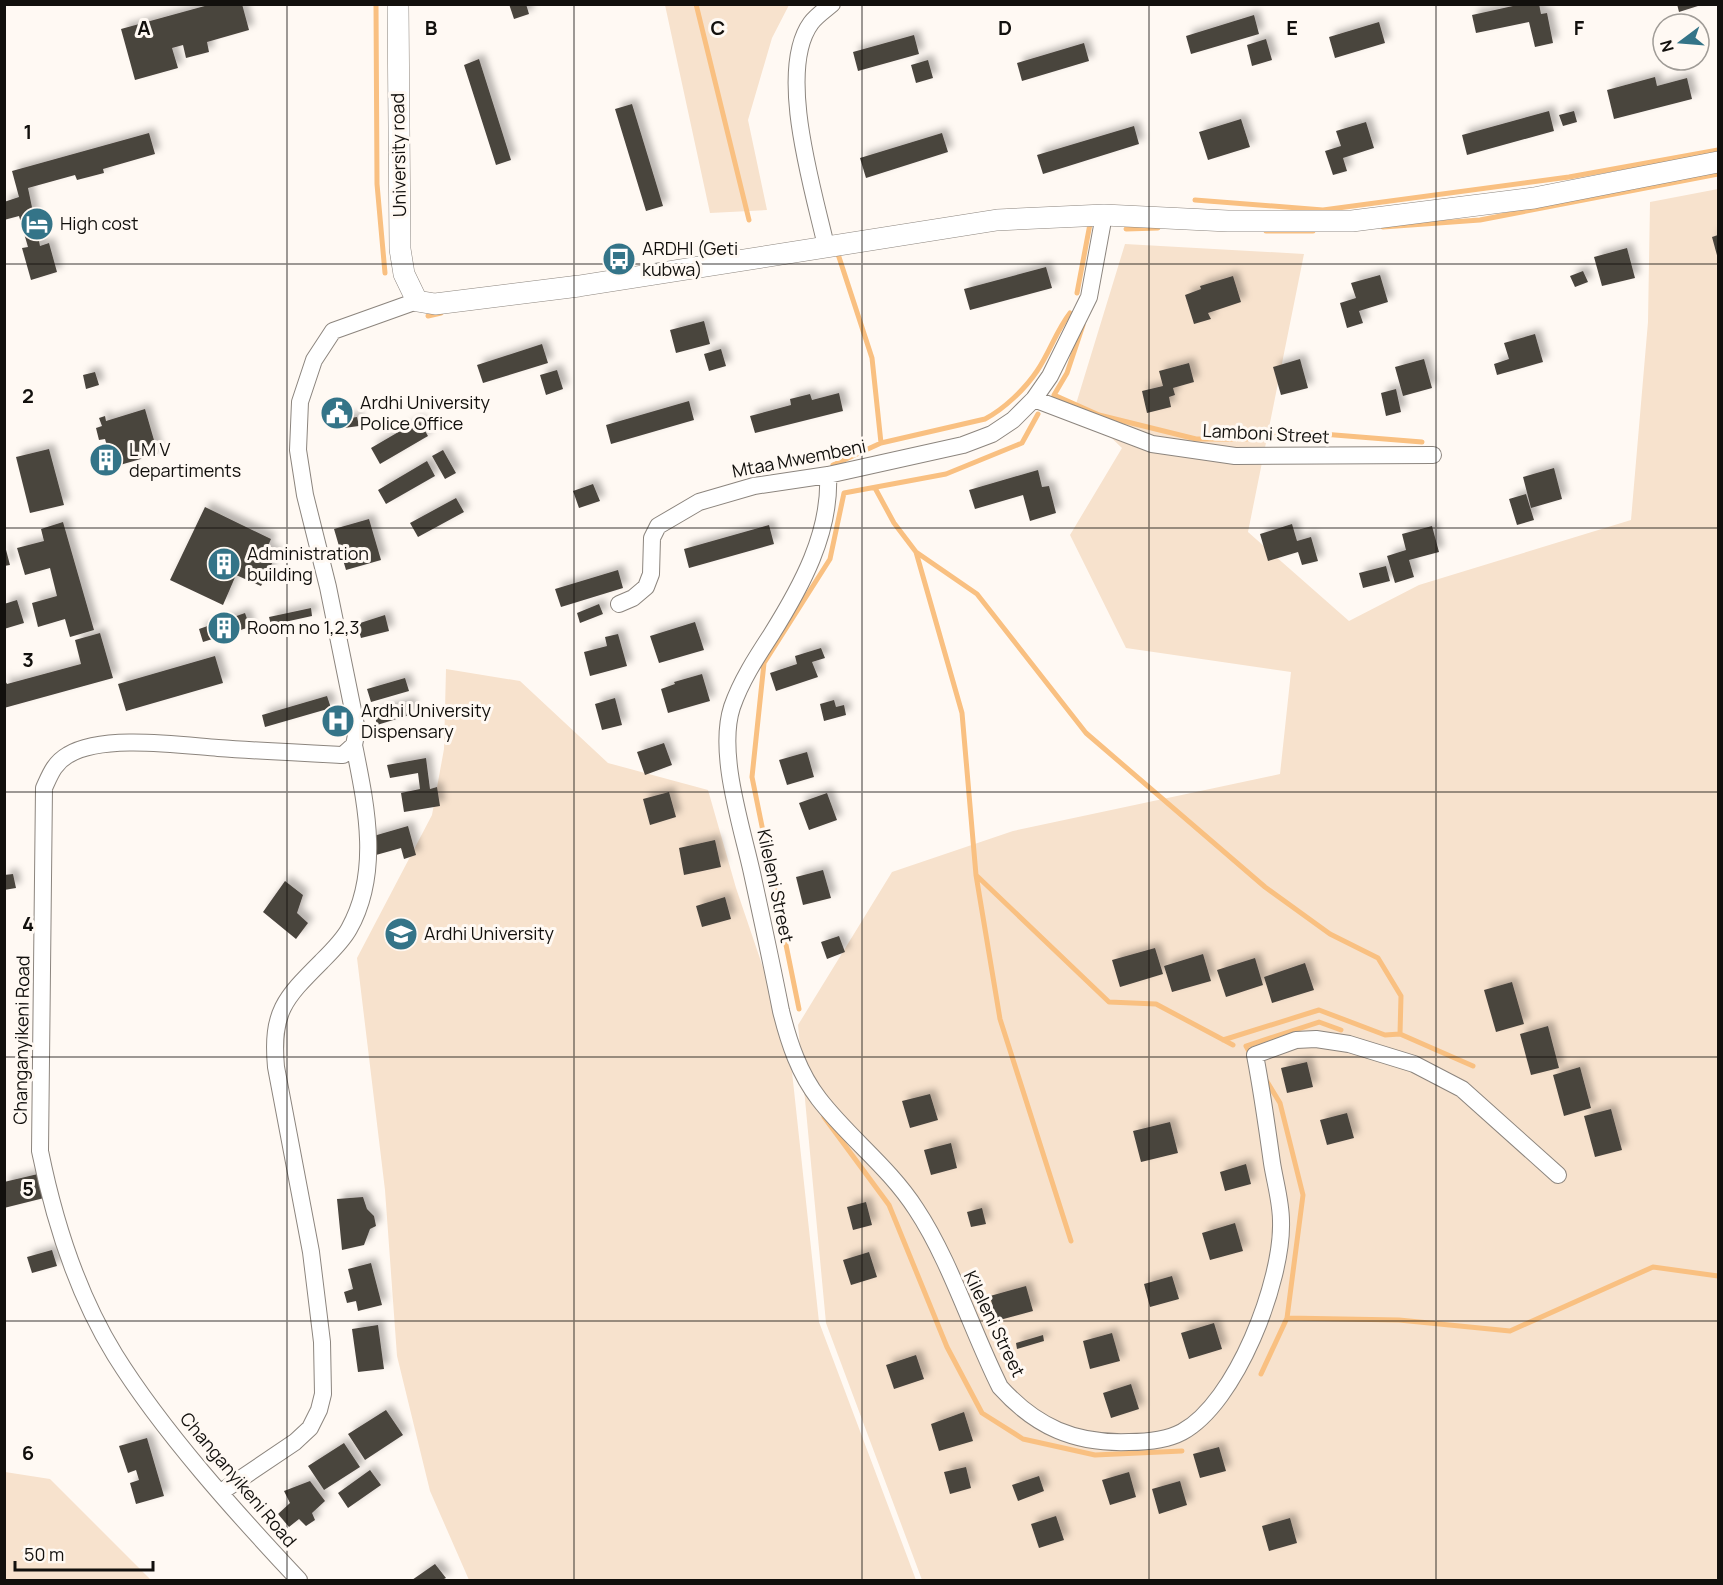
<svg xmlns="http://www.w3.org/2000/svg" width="1723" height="1585" font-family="Manrope,sans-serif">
	<defs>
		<filter id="shadow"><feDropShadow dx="5.5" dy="-5.5" stdDeviation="3" flood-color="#0004"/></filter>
	</defs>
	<rect width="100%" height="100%" fill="#fff9f3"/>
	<path fill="#f7e2cd" d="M665,5H789L772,38L748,120L767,210L710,213Z
		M1718,189V1580H922L826,1323L798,1025L892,872L1013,831L1280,774L1291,672L1126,648L1070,535L1122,448L1076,404L1125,244L1304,254L1248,532L1349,621L1419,585L1631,520L1648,322L1650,202Z
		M446,669L520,681L608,763L708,790L736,888L789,1044L819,1322L916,1580H469L430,1491L397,1356L385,1190L357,958L432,815L444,749Z
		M5,1472L50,1479L151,1580H5Z"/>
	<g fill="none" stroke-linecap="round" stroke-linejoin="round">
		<path stroke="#f9c081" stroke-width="5" d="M376,4L377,184L385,273
			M696,4L749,220
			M1195,200L1323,210L1569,177L1718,150
			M1383,227L1480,220L1718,174
			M1126,229L1158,228
			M1266,231H1313
			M837,251L872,358L881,443
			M1077,293L1090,224H1086
			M428,316L441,313
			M1083,325L1067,373L1054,395L1099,415L1196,439H1244L1310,433L1422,442
			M833,465L881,443L985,419C1004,409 1025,389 1037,371C1050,352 1056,331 1070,313
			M875,488L894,523L916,552L962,713L976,875L1000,1019L1071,1241
			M916,552L977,594L1086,733L1265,887L1330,934L1378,958L1401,996L1400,1034
			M977,876L1109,1002L1156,1004L1233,1045
			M799,1009L752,777L764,663L830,559L844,493L946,474L1022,443L1038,414
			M1223,1040L1319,1010L1385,1035L1400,1034L1473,1066
			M1252,1057L1246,1046L1319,1022L1341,1030
			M824,1117L889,1205L947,1347L982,1413L1023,1439L1095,1455L1182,1451
			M1287,1318L1399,1320L1510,1331L1653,1267L1718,1276
			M1261,1374L1287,1318L1303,1195L1280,1103L1266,1080"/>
	</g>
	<path fill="#4a443e" filter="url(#shadow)" d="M212,4H242L249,30L207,42L209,52L186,58L183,45L172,48L178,68L135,80L121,29Z
		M509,4H526L529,14L514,19Z
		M1522,4H1539L1541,14L1547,13L1553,43L1535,47L1529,22L1476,33L1472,15Z
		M1677,4H1701V5L1679,12Z
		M1254,15L1259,34L1191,54L1186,36Z
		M1379,22L1385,43L1335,58L1329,37Z
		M914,35L919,54L858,71L853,52Z
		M1266,39L1272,60L1252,66L1247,45Z
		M1084,43L1089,61L1022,81L1017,63Z
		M479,59L511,160L496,165L464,65Z
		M928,60L933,78L916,83L911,65Z
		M1655,77L1657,86L1687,78L1692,99L1614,119L1607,90Z
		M632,104L663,206L646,211L615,109Z
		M1549,111L1554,131L1467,155L1462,135Z
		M1574,111L1577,122L1563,126L1559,115Z
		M1241,119L1250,147L1208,160L1199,132Z
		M1366,122L1374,148L1343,158L1347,171L1333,175L1325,151L1341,146L1336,131Z
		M1134,126L1139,144L1043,174L1037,155Z
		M149,133L155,154L103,169L104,173L77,180L75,175L28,188L40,246L49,243L57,272L31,280L22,248L28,247L19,216L4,220V202L19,197L12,171Z
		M942,133L948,152L866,178L860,158Z
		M1718,235V259L1712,237Z
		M1627,248L1635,278L1602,286L1594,257Z
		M1046,267L1052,288L970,310L964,289Z
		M1583,271L1588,282L1575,287L1570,276Z
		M1380,275L1388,302L1359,311L1363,323L1347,328L1340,303L1356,298L1351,283Z
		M1233,276L1241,302L1208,313L1211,319L1194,324L1185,295L1201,289L1200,286Z
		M704,321L710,344L676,353L670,330Z
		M1535,334L1543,362L1497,375L1494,364L1509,359L1504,343Z
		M542,344L548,363L483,383L477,365Z
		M721,349L726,366L709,371L704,354Z
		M1300,359L1308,388L1281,395L1273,367Z
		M1424,359L1432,388L1403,396L1395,367Z
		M1189,363L1194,382L1173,388L1175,395L1169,397L1171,407L1147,413L1142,391L1163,386L1159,371Z
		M557,370L563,389L546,395L540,375Z
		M95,372L99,385L86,389L83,375Z
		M1396,389L1401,412L1386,416L1381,393Z
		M839,393L843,411L755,433L750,416L791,405L790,399L810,394L812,400Z
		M689,401L694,420L611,444L606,425Z
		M145,409L158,454L113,467L105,439L99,440L96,428L102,426L99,418L105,416L106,421Z
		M357,417L359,426L344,428L343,419Z
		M419,420L428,436L380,464L371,448Z
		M49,449L64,505L30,513L16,457Z
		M443,450L456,473L445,479L432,456Z
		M108,453L111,465L104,468L100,455Z
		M427,461L435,476L386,504L378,490Z
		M1554,468L1562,499L1531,508L1523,477Z
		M1038,470L1042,487L1049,486L1056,513L1030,521L1023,495L975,509L969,490Z
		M593,484L600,501L579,508L573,491Z
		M1526,494L1534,520L1517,525L1509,499Z
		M456,498L464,512L418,537L410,523Z
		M205,507L271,539L267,548L277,553L261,586L236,575L223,605L170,580Z
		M369,519L381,560L346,570L334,529Z
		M63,522L94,630L70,637L65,619L38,627L32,603L57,596L50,568L25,575L17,548L44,541L41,529Z
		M1292,524L1297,541L1311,537L1318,561L1302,565L1298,552L1268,561L1260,534Z
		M769,525L774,544L689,568L684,549Z
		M1432,526L1439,552L1409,560L1414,577L1395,583L1387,556L1406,550L1402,534Z
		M5,546L10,565L4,566V547Z
		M1386,566L1390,581L1363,588L1359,573Z
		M618,570L623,588L561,607L555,589Z
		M17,600L24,623L4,629V604Z
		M599,604L603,614L580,623L577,613Z
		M311,608L312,616L271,625L269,617Z
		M245,613L250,627L203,642L199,629Z
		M385,615L389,631L361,638L357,624Z
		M695,622L704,650L659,663L650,636Z
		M100,633L113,678L4,708V679L7,684L81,664L75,640Z
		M618,634L627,666L590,676L584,652L607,646L605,637Z
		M821,648L825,658L812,662L818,677L776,691L770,673L797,664L795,656Z
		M215,656L223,683L126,711L118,684Z
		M702,674L710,701L668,713L661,689L675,684L674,682Z
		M405,678L409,691L371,702L367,689Z
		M327,696L331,708L265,727L262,715Z
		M615,698L622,725L602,730L595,704Z
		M834,700L836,707L844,705L846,715L824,721L820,704Z
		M410,702L413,714L377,725L374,712Z
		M664,743L672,765L645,775L637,752Z
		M807,752L814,777L787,785L779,760Z
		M426,758L430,789L437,787L440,806L404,812L401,793L420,789L418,773L390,778L387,765Z
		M669,792L676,817L650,825L643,799Z
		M827,793L837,820L809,830L799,803Z
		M408,826L416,855L404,859L401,848L376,855L370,837Z
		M715,840L721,867L684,875L679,848Z
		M823,870L831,898L803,905L796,877Z
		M13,874L16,888L4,890V875Z
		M285,881L303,895L297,913L308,923L296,939L263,912Z
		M725,897L731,919L702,927L696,906Z
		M839,936L845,952L827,959L821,942Z
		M1155,948L1163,974L1120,987L1112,960Z
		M1203,954L1211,981L1172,992L1164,966Z
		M1255,958L1263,985L1226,997L1217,970Z
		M1305,963L1314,990L1272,1003L1264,977Z
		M1512,982L1524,1024L1496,1032L1484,990Z
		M1548,1026L1559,1068L1531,1075L1520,1034Z
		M1307,1062L1313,1087L1287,1093L1281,1068Z
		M1580,1067L1591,1108L1564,1116L1553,1075Z
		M930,1094L938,1120L910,1128L902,1101Z
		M1611,1109L1622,1150L1595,1157L1584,1116Z
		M1347,1113L1354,1138L1327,1145L1320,1120Z
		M1170,1122L1178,1153L1141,1162L1133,1131Z
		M951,1143L957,1168L931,1175L924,1150Z
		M1246,1164L1251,1184L1225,1191L1220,1172Z
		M38,1174L44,1198L4,1208V1182Z
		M363,1197L367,1209L374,1216L376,1226L370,1229L364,1245L342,1250L337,1199Z
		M866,1202L872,1225L853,1230L847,1207Z
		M982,1208L986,1224L971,1227L967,1212Z
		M1235,1223L1243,1251L1210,1260L1202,1233Z
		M52,1250L57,1266L32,1273L27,1257Z
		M869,1252L877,1277L851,1285L843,1260Z
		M371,1263L382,1305L358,1311L356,1301L347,1303L344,1292L353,1289L348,1269Z
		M1172,1276L1179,1299L1150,1307L1144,1284Z
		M1026,1286L1033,1311L996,1321L990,1296Z
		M1214,1323L1222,1349L1189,1359L1181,1333Z
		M378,1325L384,1369L358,1372L352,1329Z
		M1112,1333L1120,1361L1090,1369L1083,1341Z
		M1043,1335L1044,1341L1017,1349L1016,1343Z
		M916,1355L924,1379L894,1389L886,1365Z
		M1131,1384L1139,1409L1111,1418L1103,1393Z
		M386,1410L403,1435L365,1460L348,1434Z
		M964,1412L973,1441L939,1451L931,1424Z
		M147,1438L164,1496L136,1504L130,1483L139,1480L136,1470L128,1473L119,1446Z
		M344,1443L360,1467L324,1490L308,1466Z
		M1219,1447L1226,1471L1200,1478L1193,1454Z
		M966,1467L971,1488L950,1494L944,1472Z
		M370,1470L381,1485L348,1508L338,1493Z
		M1129,1472L1136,1497L1110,1505L1102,1480Z
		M1039,1476L1044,1491L1018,1501L1012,1485Z
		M310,1481L325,1501L312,1513L315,1520L306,1526L299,1519L289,1527L278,1514L290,1503L284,1491Z
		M1180,1481L1187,1505L1159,1514L1152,1489Z
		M1056,1516L1064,1540L1039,1548L1031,1524Z
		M1290,1518L1297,1543L1269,1551L1262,1526Z
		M435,1564L446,1578L442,1580H412Z"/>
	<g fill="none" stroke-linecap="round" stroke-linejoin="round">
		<g stroke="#8c857e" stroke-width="18">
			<path id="minor" d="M826,246C814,192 776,71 811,23C816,16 825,10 832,4
				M1034,399L1152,444L1235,456L1433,455
				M828,475C831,533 801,587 771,635C756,658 741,681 732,707C717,753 742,827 752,873C762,919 772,965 781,1011C789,1043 799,1073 819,1099C849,1138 889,1167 916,1209C950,1260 972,1331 1000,1387C1036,1427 1075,1444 1129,1442C1146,1442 1167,1440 1182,1432C1236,1403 1283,1281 1281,1221C1281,1202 1275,1182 1272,1163C1267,1127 1262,1091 1255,1055L1296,1040L1316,1039L1349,1044L1414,1064L1462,1089L1558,1175
				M619,604L633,598L646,587L651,574L652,538L658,526L699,502L754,486L828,475L963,445L992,434L1013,420L1034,399L1050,376L1089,297L1104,215
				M221,1492L295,1442L310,1428L319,1410L323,1394L322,1342L311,1252L276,1067C271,1011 285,998 323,960C332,951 343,940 349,929C381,872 366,805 354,745
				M299,1580C237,1514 163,1432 115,1355C78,1295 54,1220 40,1151L44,788C50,775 54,763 68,755C102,734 179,745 218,748C260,751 302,753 343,755L354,745L357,730L328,587L305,495L298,450L300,402L314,360L333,331L417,301"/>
		</g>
		<g stroke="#8c857e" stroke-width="22">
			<path id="tertiary" d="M398,4L400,249L404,274L417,301L435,304L579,286L997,220L1104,215L1228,221H1352L1534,198L1718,162"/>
		</g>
		<use href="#minor" stroke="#fff" stroke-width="16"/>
		<use href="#tertiary" stroke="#fff" stroke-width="21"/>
	</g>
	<path fill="none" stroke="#12100d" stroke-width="1.5" stroke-opacity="0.55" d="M287,4V1580M574,4V1580M862,4V1580M1149,4V1580M1436,4V1580M4,264H1718M4,528H1718M4,792H1718M4,1057H1718M4,1321H1718"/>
	<defs>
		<g id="hotel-disc" transform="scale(1.725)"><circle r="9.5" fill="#347488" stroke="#fff9f3"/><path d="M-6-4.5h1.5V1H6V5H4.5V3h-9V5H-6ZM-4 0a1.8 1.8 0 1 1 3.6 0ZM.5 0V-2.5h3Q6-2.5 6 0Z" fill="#fff"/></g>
		<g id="bus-disc" transform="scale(1.725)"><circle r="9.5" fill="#347488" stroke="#fff9f3"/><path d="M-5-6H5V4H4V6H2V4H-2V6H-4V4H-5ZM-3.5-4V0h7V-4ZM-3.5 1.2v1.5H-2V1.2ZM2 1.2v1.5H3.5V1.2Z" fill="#fff"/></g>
		<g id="civic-disc" transform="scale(1.725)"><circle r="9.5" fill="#347488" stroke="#fff9f3"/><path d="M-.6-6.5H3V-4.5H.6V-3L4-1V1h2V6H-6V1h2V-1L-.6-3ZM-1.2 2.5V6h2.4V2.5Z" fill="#fff"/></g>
		<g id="building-disc" transform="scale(1.725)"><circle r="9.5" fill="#347488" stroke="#fff9f3"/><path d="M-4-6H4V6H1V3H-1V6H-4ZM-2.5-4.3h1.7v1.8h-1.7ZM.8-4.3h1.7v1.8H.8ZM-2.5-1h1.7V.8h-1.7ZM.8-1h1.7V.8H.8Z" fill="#fff"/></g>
		<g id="hospital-disc" transform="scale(1.725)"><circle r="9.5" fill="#347488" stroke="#fff9f3"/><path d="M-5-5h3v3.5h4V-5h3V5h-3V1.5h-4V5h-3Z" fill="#fff"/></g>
		<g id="university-disc" transform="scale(1.725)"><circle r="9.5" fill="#347488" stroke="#fff9f3"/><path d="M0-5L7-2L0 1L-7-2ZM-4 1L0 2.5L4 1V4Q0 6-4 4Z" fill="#fff"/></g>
	</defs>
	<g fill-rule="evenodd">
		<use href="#hotel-disc" x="37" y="224"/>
		<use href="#bus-disc" x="619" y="259"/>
		<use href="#civic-disc" x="337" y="413"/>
		<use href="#building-disc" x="106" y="460"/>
		<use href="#building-disc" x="224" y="564"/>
		<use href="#building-disc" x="224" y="628"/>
		<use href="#hospital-disc" x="338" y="721"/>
		<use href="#university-disc" x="401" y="934"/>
	</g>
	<g text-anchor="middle" stroke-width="6" stroke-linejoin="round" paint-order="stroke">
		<g font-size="18" fill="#12100d" stroke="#fff9f3">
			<text transform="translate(399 155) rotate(-91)" y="6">University road</text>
			<text transform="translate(1266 434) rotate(3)" y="6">Lamboni Street</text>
			<text transform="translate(799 459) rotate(-11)" y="6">Mtaa Mwembeni</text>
			<text transform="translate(775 886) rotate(78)" y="6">Kileleni Street</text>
			<text transform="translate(22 1040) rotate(-89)" y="6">Changanyikeni Road</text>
			<text transform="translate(994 1324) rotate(64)" y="6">Kileleni Street</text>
			<text transform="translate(238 1480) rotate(50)" y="6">Changanyikeni Road</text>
		</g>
		<g font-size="18" fill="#12100d" stroke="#fff9f3" text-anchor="start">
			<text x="60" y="230">High cost</text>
			<text x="642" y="255">ARDHI (Geti<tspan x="642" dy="21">kubwa)</tspan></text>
			<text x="360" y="409">Ardhi University<tspan x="360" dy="21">Police Office</tspan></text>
			<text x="129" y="456">L M V<tspan x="129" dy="21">departiments</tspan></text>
			<text x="247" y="560">Administration<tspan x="247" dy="21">building</tspan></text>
			<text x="247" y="634">Room no 1,2,3</text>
			<text x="361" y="717">Ardhi University<tspan x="361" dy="21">Dispensary</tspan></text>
			<text x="424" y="940">Ardhi University</text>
		</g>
	</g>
	<g font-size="20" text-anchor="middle" font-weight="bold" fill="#12100d" stroke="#fff9f3" stroke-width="6" stroke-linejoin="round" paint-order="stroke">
		<text x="144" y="35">A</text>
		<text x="431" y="35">B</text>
		<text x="718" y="35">C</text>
		<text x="1005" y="35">D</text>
		<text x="1292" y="35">E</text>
		<text x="1579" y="35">F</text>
		<text x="28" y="139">1</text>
		<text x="28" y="403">2</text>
		<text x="28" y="667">3</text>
		<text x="28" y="931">4</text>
		<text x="28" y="1196">5</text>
		<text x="28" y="1460">6</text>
	</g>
	<rect width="1723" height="1585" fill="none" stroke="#12100d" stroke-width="12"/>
	<g transform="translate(1681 42) rotate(254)"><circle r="28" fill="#fff9f3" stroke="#a09c97" stroke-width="1.5"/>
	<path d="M0-4.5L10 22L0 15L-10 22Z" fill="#347488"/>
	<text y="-9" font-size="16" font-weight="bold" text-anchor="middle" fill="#12100d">N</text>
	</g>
	<path d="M15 1561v9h138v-9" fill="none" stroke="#12100d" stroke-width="3"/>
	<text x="24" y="1561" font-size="18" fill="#12100d" stroke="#fff9f3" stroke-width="4.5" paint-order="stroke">50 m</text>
</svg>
